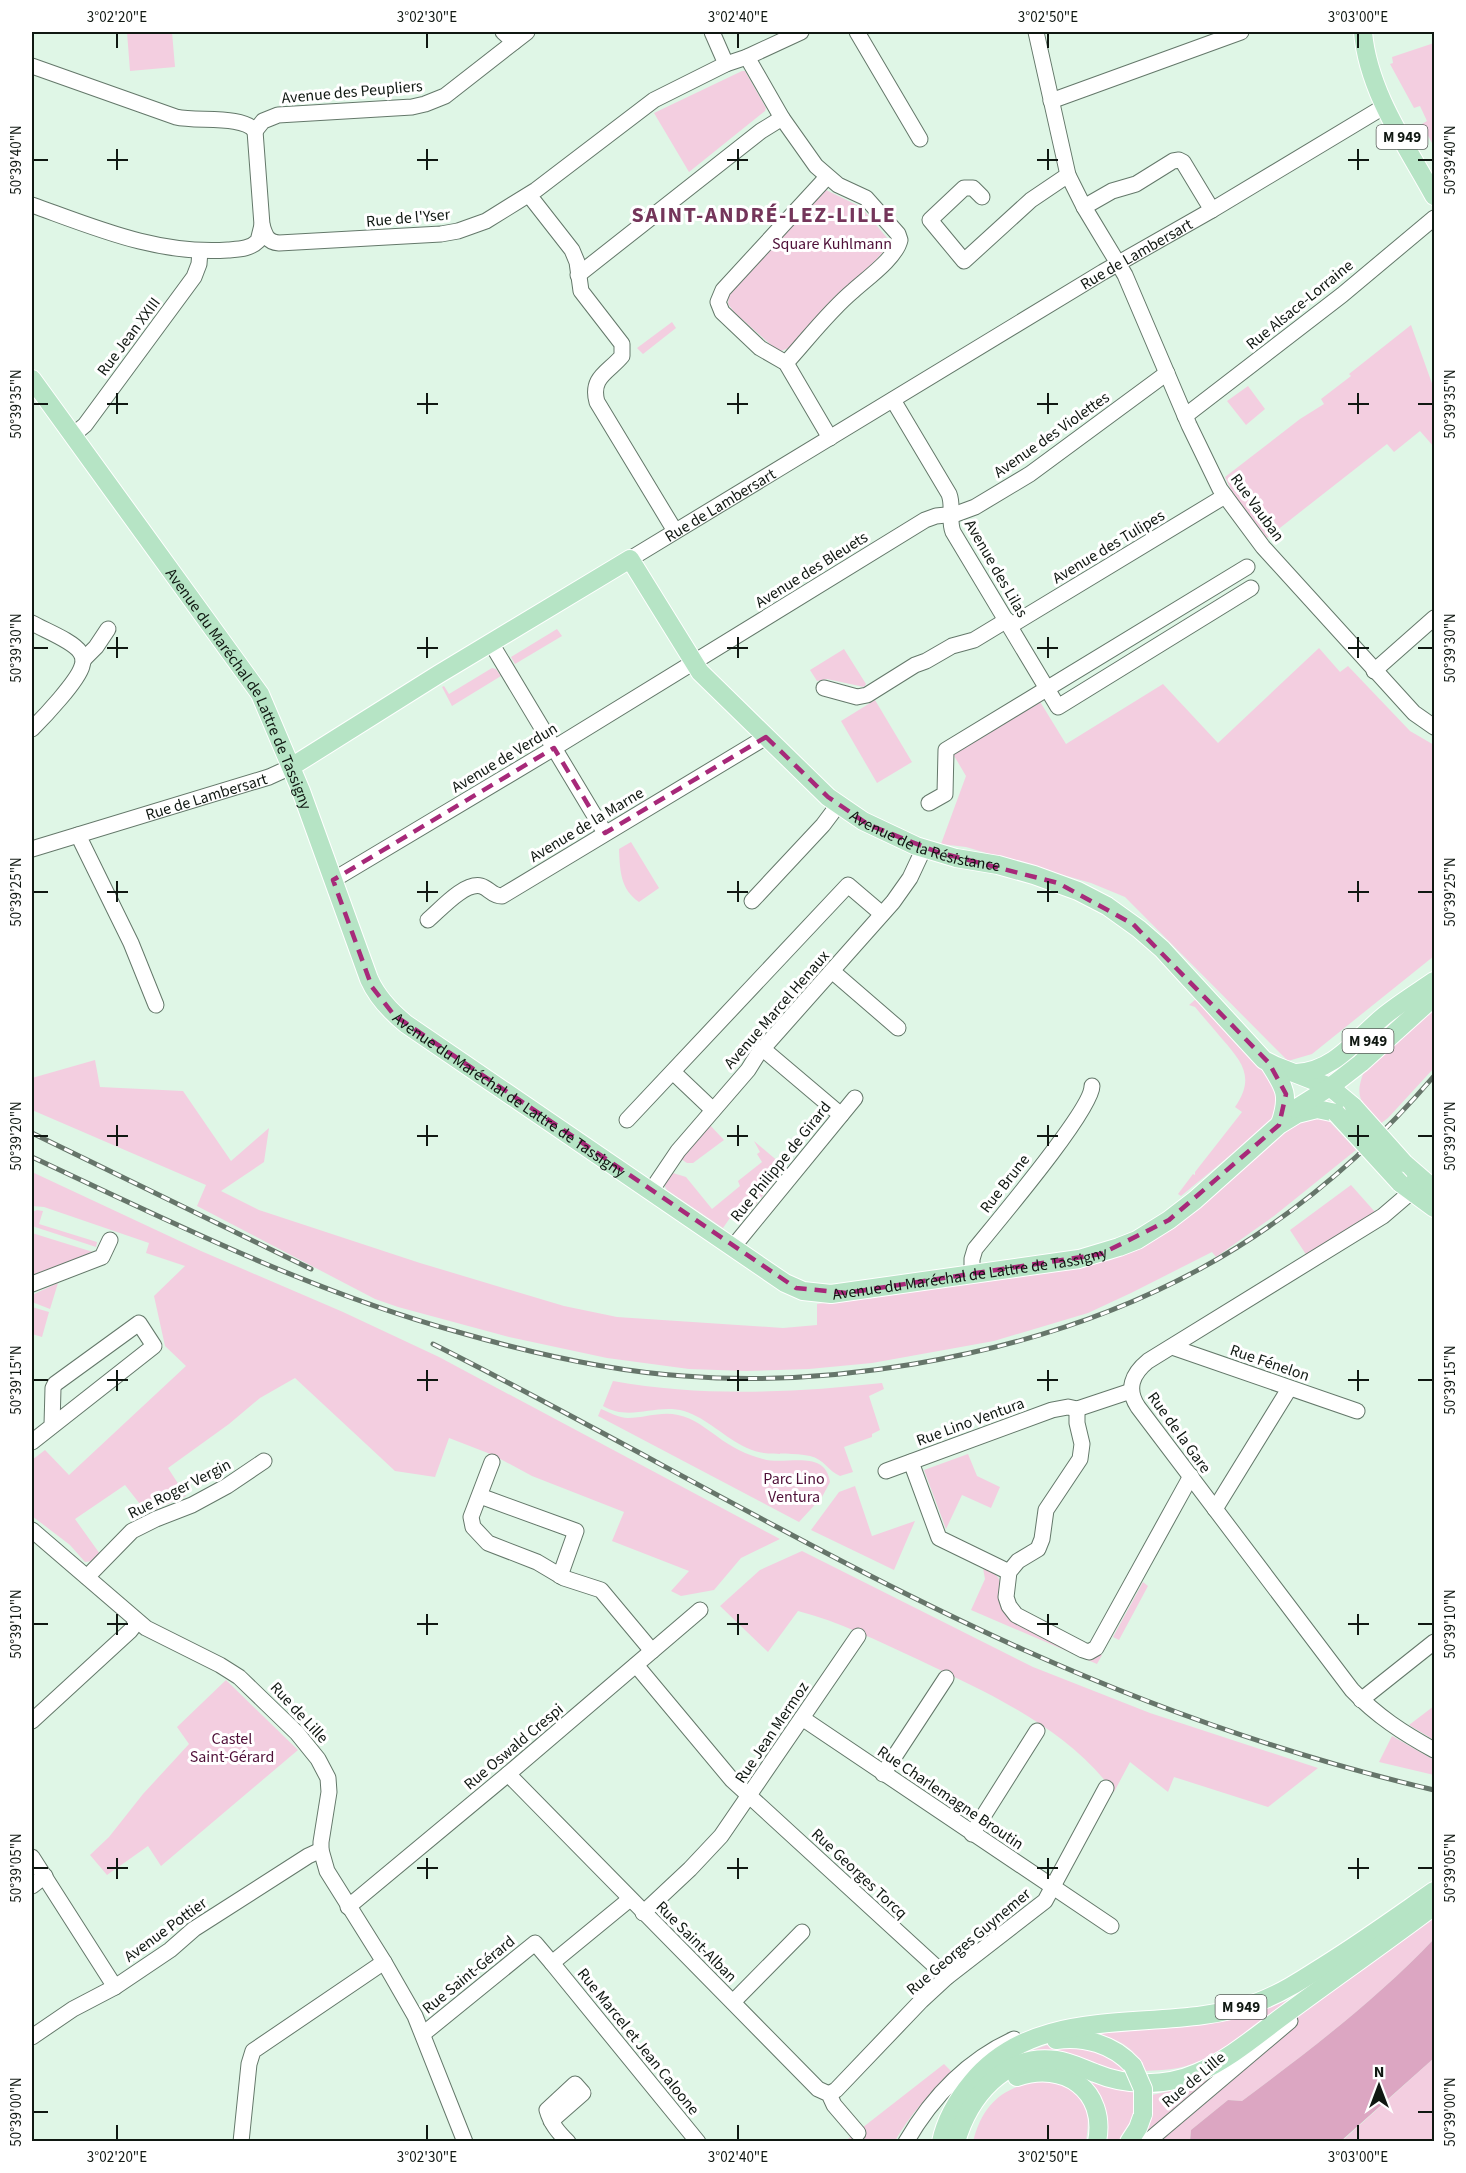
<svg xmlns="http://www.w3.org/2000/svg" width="1466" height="2173" font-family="'Source Sans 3',sans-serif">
	<rect width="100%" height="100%" fill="#dff6e6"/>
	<path fill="#f3cee0" d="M127,32H172L175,67L130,71Z
		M1434,43V147L1422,124L1427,121L1420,106L1414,108L1390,64L1393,63L1392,57Z
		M742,71H745L766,108L765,111L689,172L654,113Z
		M823,190H826L861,207L888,239L890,244L859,279L793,346L779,352L735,313L728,304L729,293Z
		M672,322L676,328L643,354L637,348Z
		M1411,325L1434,389V447L1420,431L1394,452L1387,444L1267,538L1233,494L1225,477L1300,419L1324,404L1321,399L1351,376L1349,374Z
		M1248,386L1265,409L1246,425L1227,401Z
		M557,629L562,636L515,664L511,657Z
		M1319,648L1340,672L1348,666L1410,731L1434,745V956L1312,1054L1288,1061L1125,897L1091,883L983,852L966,847L941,844L966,776L953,754L1039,700L1066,744L1163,684L1218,743Z
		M844,649L866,684L864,687L827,679L817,681L810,670Z
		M492,668L496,669L501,676L452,706L442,687L444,686L449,694Z
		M875,700L912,762L877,783L841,721Z
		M631,842L659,888L639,902C620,889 620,870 619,849Z
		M1196,999L1275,1083C1280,1098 1277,1113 1267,1125L1181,1196L1178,1194L1193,1174L1195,1175V1172L1242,1112L1235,1107C1255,1078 1243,1063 1223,1040C1214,1029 1204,1018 1195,1007L1189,1005Z
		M1434,1005V1068L1388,1118L1380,1124C1361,1102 1353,1098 1365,1069Z
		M95,1060L100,1087L183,1091L231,1161L269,1128L264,1162L221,1191L259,1210L420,1263L564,1306L617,1317L783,1328L817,1325V1304L1008,1277L1111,1260L1139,1247L1183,1217L1292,1127L1311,1115L1329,1121L1356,1150L1274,1216L1216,1257L1212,1252L1131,1293L1088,1313L994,1341L872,1363L809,1369L746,1371L689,1369L607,1358L509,1337L398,1307L375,1299L197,1206L206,1185L32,1110V1078Z
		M708,1123L724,1140L693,1163H687L681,1159Z
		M754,1141L786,1168L742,1221L732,1215L723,1228L667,1190L664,1185L673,1173L686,1177L712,1209L740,1186L738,1181L762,1162L757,1154L760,1152Z
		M32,1172L201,1251L343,1312L439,1357L780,1539L741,1558L714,1590L681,1596L671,1591L689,1571L612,1541L624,1512L532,1476L493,1455L449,1438L435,1477L395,1471L295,1378L260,1398L229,1424L168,1468L186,1496L147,1513L125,1485L75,1519L100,1554L92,1561L85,1562L70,1545L32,1516V1460L45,1450L69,1475L186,1366L165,1346L154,1296L185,1266L146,1253L149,1243L44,1207L32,1206Z
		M1351,1185L1375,1212L1307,1256L1290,1230Z
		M37,1210L43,1211L39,1224L97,1242L96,1247L32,1226V1212Z
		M32,1233L93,1252L90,1256L32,1276Z
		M58,1283L50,1309L32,1302V1295Z
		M32,1307L49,1312L42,1337L32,1334Z
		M613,1381C702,1397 792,1393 882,1383L884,1389L869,1396L880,1430L872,1434V1437L844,1447L853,1472L840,1476C828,1471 824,1459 810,1456C789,1451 768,1458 747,1448C725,1438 707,1418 684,1411C656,1403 630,1422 603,1406Z
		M601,1409C609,1412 619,1418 628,1418C645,1418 661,1411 678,1415C694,1418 705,1428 718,1437C731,1447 747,1455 763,1459C786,1466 825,1448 830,1482L822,1497L799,1522L598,1416Z
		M968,1454L977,1476L1000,1487L991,1508L962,1495L946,1529L924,1470Z
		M855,1486L872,1536L915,1521L894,1570L811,1530L839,1492Z
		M802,1551L1033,1667L1150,1713L1318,1768L1268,1807L1174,1777L1168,1792L1130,1762L1114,1792C1066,1727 988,1693 917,1659C878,1641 840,1622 798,1611L768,1652L720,1606L760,1570Z
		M983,1568C1003,1576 1001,1581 1000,1601L1102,1655L1097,1664L971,1610L985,1579Z
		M1143,1582L1148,1586L1119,1640L1113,1637Z
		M226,1680L298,1750L161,1866L148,1846L107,1875L90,1855L109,1837L143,1794L189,1744L177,1727Z
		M1434,1706V1740L1409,1725Z
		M1392,1736L1434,1760V1775L1379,1762Z
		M1434,1913V1939C1375,2001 1310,2050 1242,2101L1228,2100L1191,2130L1190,2141L1147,2142L1262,2043L1366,1960Z
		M1293,1998C1263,2021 1215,2061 1178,2068C1168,2070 1156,2070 1145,2071C1131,2039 1109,2036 1077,2032L1204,2023L1249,2015Z
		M1071,2043L1096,2048L1129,2073L1122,2072L1064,2053L1027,2052L1047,2045Z
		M1434,2058V2141L1341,2142Z
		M944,2064L952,2072C930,2094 910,2114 895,2141L844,2142Z
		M1077,2074L1122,2091L1137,2090L1133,2126L1121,2141H1104C1111,2105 1102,2098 1077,2074Z
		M1218,2076L1140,2141L1152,2108V2095L1184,2088Z
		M1046,2080C1084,2090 1092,2103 1086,2141L973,2142C983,2101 1006,2085 1046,2080Z"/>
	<path fill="#dca6c2" d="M1434,1939V2058L1341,2141H1190L1191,2130L1228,2100L1242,2101C1310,2050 1375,2001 1434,1939Z"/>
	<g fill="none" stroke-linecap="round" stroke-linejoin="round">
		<g stroke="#64786a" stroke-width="17">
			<g id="minor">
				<path d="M503,32L514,42"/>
				<path d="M712,32L726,64"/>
				<path d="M857,32L920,139"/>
				<path d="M1036,32L1068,175L1084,207L1125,275L1189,425L1220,489L1263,547L1414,713L1434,727"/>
				<path d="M747,57L782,118L816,166L838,185L866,198L898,234L900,240C896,258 866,279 853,291C829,311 807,340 786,363"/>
				<path d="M32,66L176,117C197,122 243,115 255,131"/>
				<path d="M1051,101L1241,32"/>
				<path d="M255,131L263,121L278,115L412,107L425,104L445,96L527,32"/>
				<path d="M827,177L723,290L718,302L722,312L760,348L786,363L830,438"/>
				<path d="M529,195L572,250L577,262L581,291L622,344V356C609,372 590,377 597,402L675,531"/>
				<path d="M982,197L973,188H964L930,220L964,261L1031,200L1068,175"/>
				<path d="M32,205C96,228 158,255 228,250C239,249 250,249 258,241L262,225L255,131"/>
				<path d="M1084,207L1112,191L1136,184L1173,161L1179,160L1183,162L1212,210"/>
				<path d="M262,225C265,235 267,242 279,243L441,234L458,231L486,221L536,190L654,100L726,64L747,57L801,32"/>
				<path d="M578,275L761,131L782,118"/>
				<path d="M893,400L949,494C954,507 948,519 953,532L1058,707L1251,588"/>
				<path d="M1185,416L1342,295L1434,218"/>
				<path d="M73,435L85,425L194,277L199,264L200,251"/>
				<path id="s1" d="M630,559L1103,272L1212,210L1385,106"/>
				<path d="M32,623C44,630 73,641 80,652C83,656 84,661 82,666C78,681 44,717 32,729"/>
				<path d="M1010,626L1225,496"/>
				<path d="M491,643L605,833"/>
				<path d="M83,660L96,647L108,629"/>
				<path d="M1374,671L1434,618"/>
				<path d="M824,688L857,697L867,695L915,665L926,661L952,646L974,640L1007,620"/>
				<path d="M929,803L945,794L946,750L1247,567"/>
				<path d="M78,835L131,943L156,1005"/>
				<path id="s2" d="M32,849L269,777L291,767"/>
				<path d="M333,880L554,748L925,520L936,516L956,514L975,507L1030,474L1167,373"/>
				<path d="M752,901L823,825L838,805"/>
				<path d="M428,920C440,910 464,882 481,886C489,888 492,896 502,896L766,737"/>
				<path d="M832,971L898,1028"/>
				<path d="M763,1049L841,1115"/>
				<path d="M673,1072L713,1110"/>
				<path d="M627,1120L848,885L882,914"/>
				<path d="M651,1191L678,1151L748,1070L758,1054L893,902L910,878L924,848"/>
				<path d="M1411,1192L1383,1216L1148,1361C1132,1374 1126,1389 1138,1407L1352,1690C1377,1716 1403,1733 1434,1750"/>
				<path d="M733,1247L855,1098"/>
				<path d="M972,1275V1259L975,1249C996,1223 1092,1110 1092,1086"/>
				<path d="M32,1284L102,1257L110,1240"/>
				<path d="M1172,1347L1357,1411"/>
				<path d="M1077,1409V1423L1082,1444L1080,1459L1046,1510L1042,1539L1038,1549L1018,1561L1009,1572L1006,1597L1009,1606L1016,1615L1083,1650L1089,1652L1096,1648L1191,1476"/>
				<path d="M32,1442L154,1346L139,1323L55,1384L53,1388L52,1425"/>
				<path d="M492,1462L471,1517L473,1527L488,1543L537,1562L564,1578L601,1590L652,1651"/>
				<path d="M911,1462L939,1538L1009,1572"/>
				<path d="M886,1471L1052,1410L1068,1407L1077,1409L1131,1391"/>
				<path d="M480,1496L576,1531L560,1576"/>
				<path d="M1215,1509L1289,1389"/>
				<path d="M32,1530L146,1628L220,1665L239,1677L297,1733L318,1759L328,1778L329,1792L321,1842V1850L327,1871L384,1962L415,2016L465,2142"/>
				<path d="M87,1577L132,1531L156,1519L192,1505L227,1486L264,1461"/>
				<path d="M636,1665L732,1780L947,1977"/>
				<path d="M1361,1700L1434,1642"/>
				<path d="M802,1718L1111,1926"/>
				<path d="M32,1721L130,1631L137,1622"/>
				<path d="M508,1774L818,2089L829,2094L834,2105L858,2133"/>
				<path d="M883,1774L946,1678"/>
				<path d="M972,1834L1037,1731"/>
				<path d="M32,1857L115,1987"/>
				<path d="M32,1886L45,1876"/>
				<path d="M348,1907L508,1774L700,1610"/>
				<path d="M643,1913L690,1869L721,1836L858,1636"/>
				<path d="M552,1963L698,2142"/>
				<path d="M733,2002L802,1932"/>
				<path d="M423,2034L535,1943L552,1963L630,1899"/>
				<path d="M32,2037L73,2009L115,1987L170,1950L194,1929L308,1856L321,1850"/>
				<path d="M829,2094L836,2090L921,2001L947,1977L1045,1901L1106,1788"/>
				<path d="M551,2121L583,2093L575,2084L547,2110C551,2124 558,2132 568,2142"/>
				<path d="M241,2142L249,2064L253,2051L384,1962"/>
				<path d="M906,2142C932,2097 966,2061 1014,2039"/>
				<path d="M1147,2142L1290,2021"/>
			</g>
		</g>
		<g stroke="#fff" stroke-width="20">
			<g id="major">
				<path d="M1363,32C1368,91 1406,145 1434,196"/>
				<path id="s3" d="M32,379L260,694L301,791L369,979C377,997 390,1011 406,1024L785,1283L803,1291L831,1294L1079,1259L1119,1247L1137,1240L1169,1220L1195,1200L1279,1125L1297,1114L1317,1109L1336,1113"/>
				<path id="s4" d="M291,767L439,674L630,559L700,672L828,797L863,821L916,846L956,858L998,865L1034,875L1078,891L1107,906L1139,929L1162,949L1264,1060L1276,1066L1330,1087L1354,1107"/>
				<path d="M1269,1063C1285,1088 1290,1095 1280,1124"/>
				<path d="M1296,1073C1334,1072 1357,1038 1384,1016C1400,1003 1418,992 1434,981"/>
				<path d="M1295,1109L1330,1087L1361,1063L1434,997"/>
				<path d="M1404,1163L1434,1189"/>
				<path d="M1400,1183L1434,1208"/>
				<path d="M1056,2040C1084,2036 1113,2044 1133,2066"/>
				<path d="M1017,2077C1064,2061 1107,2090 1097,2142"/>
				<path d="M941,2142C946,2118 957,2100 972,2082C1042,1997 1165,2037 1258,2002C1282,1993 1303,1979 1325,1965C1362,1942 1398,1916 1434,1891"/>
				<path d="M956,2142C969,2097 1005,2053 1056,2060C1070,2062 1082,2068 1095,2073C1126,2086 1165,2087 1197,2073C1230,2059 1258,2034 1287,2013C1336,1977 1386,1942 1434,1906"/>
				<path d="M1129,2142L1138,2128L1143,2114"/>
			</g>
		</g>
		<use href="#minor" stroke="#fff" stroke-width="15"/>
		<use href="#major" stroke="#b6e4c5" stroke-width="18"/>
		<g stroke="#66756a" stroke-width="5">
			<path id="rail" d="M32,1133L311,1269
				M32,1157C171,1222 309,1291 458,1332C531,1353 608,1371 684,1376C761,1382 838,1377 914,1364C1127,1328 1293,1241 1434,1076
				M433,1344C630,1443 820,1558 1022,1649C1154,1708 1293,1757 1434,1790"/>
		</g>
		<use href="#rail" stroke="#fff" stroke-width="3" stroke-dasharray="9" stroke-linecap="butt"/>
		<g stroke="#fff" stroke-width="20" stroke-linecap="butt">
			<path id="major-bridge" d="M1354,1107L1404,1163
				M1336,1113L1400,1183
				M1133,2066L1143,2089V2114"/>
		</g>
		<use href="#major-bridge" stroke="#b6e4c5" stroke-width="18"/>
	</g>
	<path fill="none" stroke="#a72979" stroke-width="4.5" stroke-dasharray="12 8" stroke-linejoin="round" d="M766,737L828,797L869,825L937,852L1058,883L1133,924L1269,1063L1286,1094L1279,1125L1169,1220L1101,1254L846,1293L796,1288L394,1015L372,987L333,880L554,748L605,833Z"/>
	<path fill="none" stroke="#101812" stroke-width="2" d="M117,33V48M427,33V48M738,33V48M1048,33V48M1358,33V48M117,149V170M427,149V170M738,149V170M1048,149V170M1358,149V170M33,160H48M107,160H128M417,160H438M727,160H748M1037,160H1058M1348,160H1369M1418,160H1433M117,393V414M427,393V414M738,393V414M1048,393V414M1358,393V414M33,404H48M107,404H128M417,404H438M727,404H748M1037,404H1058M1348,404H1369M1418,404H1433M117,637V658M427,637V658M738,637V658M1048,637V658M1358,637V658M33,648H48M107,648H128M417,648H438M727,648H748M1037,648H1058M1348,648H1369M1418,648H1433M117,881V902M427,881V902M738,881V902M1048,881V902M1358,881V902M33,892H48M107,892H128M417,892H438M727,892H748M1037,892H1058M1348,892H1369M1418,892H1433M117,1125V1146M427,1125V1146M738,1125V1146M1048,1125V1146M1358,1125V1146M33,1136H48M107,1136H128M417,1136H438M727,1136H748M1037,1136H1058M1348,1136H1369M1418,1136H1433M117,1370V1391M427,1370V1391M738,1370V1391M1048,1370V1391M1358,1370V1391M33,1380H48M107,1380H128M417,1380H438M727,1380H748M1037,1380H1058M1348,1380H1369M1418,1380H1433M117,1614V1635M427,1614V1635M738,1614V1635M1048,1614V1635M1358,1614V1635M33,1624H48M107,1624H128M417,1624H438M727,1624H748M1037,1624H1058M1348,1624H1369M1418,1624H1433M117,1858V1879M427,1858V1879M738,1858V1879M1048,1858V1879M1358,1858V1879M33,1868H48M107,1868H128M417,1868H438M727,1868H748M1037,1868H1058M1348,1868H1369M1418,1868H1433M33,2112H48M1418,2112H1433M117,2125V2140M427,2125V2140M738,2125V2140M1048,2125V2140M1358,2125V2140"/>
	<g text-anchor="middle" stroke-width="6" stroke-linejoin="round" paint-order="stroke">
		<g fill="#fff" stroke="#585d59" stroke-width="1.5">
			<rect x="1376.5" y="125" width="51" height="24" rx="4.5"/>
			<rect x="1342.5" y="1029" width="51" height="24" rx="4.5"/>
			<rect x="1215.5" y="1995" width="51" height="24" rx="4.5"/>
		</g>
		<g font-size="15" font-weight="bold" fill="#101812">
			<text x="1402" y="142">M 949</text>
			<text x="1368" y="1046">M 949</text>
			<text x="1241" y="2012">M 949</text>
		</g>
		<g font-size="16" fill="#101812" stroke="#fff">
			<text transform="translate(352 91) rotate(-5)" y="6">Avenue des Peupliers</text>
			<text transform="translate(408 217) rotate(-5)" y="6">Rue de l'Yser</text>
			<text dy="6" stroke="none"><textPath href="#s1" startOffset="591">Rue de Lambersart</textPath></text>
			<text transform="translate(1299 304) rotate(-39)" y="6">Rue Alsace-Lorraine</text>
			<text transform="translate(128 336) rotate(-53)" y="6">Rue Jean XXIII</text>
			<text transform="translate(1051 434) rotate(-35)" y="6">Avenue des Violettes</text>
			<text dy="6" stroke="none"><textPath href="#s1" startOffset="105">Rue de Lambersart</textPath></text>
			<text transform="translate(1258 507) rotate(54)" y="6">Rue Vauban</text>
			<text transform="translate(1108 546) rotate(-31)" y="6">Avenue des Tulipes</text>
			<text transform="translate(997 568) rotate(60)" y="6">Avenue des Lilas</text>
			<text transform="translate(811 569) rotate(-32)" y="6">Avenue des Bleuets</text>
			<text dy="6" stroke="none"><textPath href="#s3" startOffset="374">Avenue du Maréchal de Lattre de Tassigny</textPath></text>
			<text transform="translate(504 757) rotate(-31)" y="6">Avenue de Verdun</text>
			<text dy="6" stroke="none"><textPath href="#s2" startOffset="182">Rue de Lambersart</textPath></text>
			<text transform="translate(586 824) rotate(-31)" y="6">Avenue de la Marne</text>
			<text dy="6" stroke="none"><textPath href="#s4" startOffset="818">Avenue de la Résistance</textPath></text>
			<text transform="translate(776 1009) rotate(-49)" y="6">Avenue Marcel Henaux</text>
			<text dy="6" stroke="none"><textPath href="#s3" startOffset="878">Avenue du Maréchal de Lattre de Tassigny</textPath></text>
			<text transform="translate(780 1161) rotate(-51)" y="6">Rue Philippe de Girard</text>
			<text transform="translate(1004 1183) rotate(-52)" y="6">Rue Brune</text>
			<text dy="6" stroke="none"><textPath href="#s3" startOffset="1400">Avenue du Maréchal de Lattre de Tassigny</textPath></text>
			<text transform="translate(1270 1362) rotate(19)" y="6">Rue Fénelon</text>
			<text transform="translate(970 1421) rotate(-20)" y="6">Rue Lino Ventura</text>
			<text transform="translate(1180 1432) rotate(54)" y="6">Rue de la Gare</text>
			<text transform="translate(179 1488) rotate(-27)" y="6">Rue Roger Vergin</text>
			<text transform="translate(300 1712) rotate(47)" y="6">Rue de Lille</text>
			<text transform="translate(771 1732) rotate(-56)" y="6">Rue Jean Mermoz</text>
			<text transform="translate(513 1746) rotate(-40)" y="6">Rue Oswald Crespi</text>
			<text transform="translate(951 1797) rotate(34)" y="6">Rue Charlemagne Broutin</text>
			<text transform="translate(860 1873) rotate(43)" y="6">Rue Georges Torcq</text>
			<text transform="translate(165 1929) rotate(-36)" y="6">Avenue Pottier</text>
			<text transform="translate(697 1941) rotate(45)" y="6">Rue Saint-Alban</text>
			<text transform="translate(968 1941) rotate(-40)" y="6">Rue Georges Guynemer</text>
			<text transform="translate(468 1974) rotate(-39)" y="6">Rue Saint-Gérard</text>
			<text transform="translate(639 2041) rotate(51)" y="6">Rue Marcel et Jean Caloone</text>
			<text transform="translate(1193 2079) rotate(-40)" y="6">Rue de Lille</text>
		</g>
		<g font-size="16" fill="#4e0f37" stroke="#fff">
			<text x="832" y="249">Square Kuhlmann</text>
			<text x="794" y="1484">Parc Lino<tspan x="794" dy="18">Ventura</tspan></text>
			<text x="232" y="1744">Castel<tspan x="232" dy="18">Saint-Gérard</tspan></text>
		</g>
		<g font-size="22" font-weight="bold" letter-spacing="1.5" fill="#74355a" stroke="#fff">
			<text x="764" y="222">SAINT-ANDRÉ-LEZ-LILLE</text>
		</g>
	</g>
	<rect width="1466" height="2173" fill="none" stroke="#ffffff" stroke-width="66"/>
	<g transform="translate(1379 2086)" stroke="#ffffff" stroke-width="4.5" paint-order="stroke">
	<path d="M0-4.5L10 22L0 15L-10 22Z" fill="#101812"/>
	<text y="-9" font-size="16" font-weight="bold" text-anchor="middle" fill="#101812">N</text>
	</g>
	<rect x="33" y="33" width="1400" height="2107" fill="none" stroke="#101812" stroke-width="2"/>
	<g font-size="15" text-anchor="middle" fill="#101812">
		<text x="117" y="22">3°02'20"E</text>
		<text x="427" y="22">3°02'30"E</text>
		<text x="738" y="22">3°02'40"E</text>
		<text x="1048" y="22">3°02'50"E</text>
		<text x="1358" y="22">3°03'00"E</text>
		<text transform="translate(16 160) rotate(-90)" y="5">50°39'40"N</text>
		<text transform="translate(1450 160) rotate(-90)" y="5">50°39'40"N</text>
		<text transform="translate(16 404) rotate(-90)" y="5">50°39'35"N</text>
		<text transform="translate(1450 404) rotate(-90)" y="5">50°39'35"N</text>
		<text transform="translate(16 648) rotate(-90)" y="5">50°39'30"N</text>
		<text transform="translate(1450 648) rotate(-90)" y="5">50°39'30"N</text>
		<text transform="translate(16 892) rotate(-90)" y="5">50°39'25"N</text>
		<text transform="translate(1450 892) rotate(-90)" y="5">50°39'25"N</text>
		<text transform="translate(16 1136) rotate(-90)" y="5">50°39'20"N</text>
		<text transform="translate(1450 1136) rotate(-90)" y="5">50°39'20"N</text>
		<text transform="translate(16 1380) rotate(-90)" y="5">50°39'15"N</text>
		<text transform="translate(1450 1380) rotate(-90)" y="5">50°39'15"N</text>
		<text transform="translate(16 1624) rotate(-90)" y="5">50°39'10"N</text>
		<text transform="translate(1450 1624) rotate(-90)" y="5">50°39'10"N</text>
		<text transform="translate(16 1868) rotate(-90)" y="5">50°39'05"N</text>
		<text transform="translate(1450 1868) rotate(-90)" y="5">50°39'05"N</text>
		<text transform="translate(16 2112) rotate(-90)" y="5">50°39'00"N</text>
		<text transform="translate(1450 2112) rotate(-90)" y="5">50°39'00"N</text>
		<text x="117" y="2162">3°02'20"E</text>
		<text x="427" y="2162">3°02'30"E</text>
		<text x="738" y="2162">3°02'40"E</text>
		<text x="1048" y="2162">3°02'50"E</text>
		<text x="1358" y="2162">3°03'00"E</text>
	</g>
</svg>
